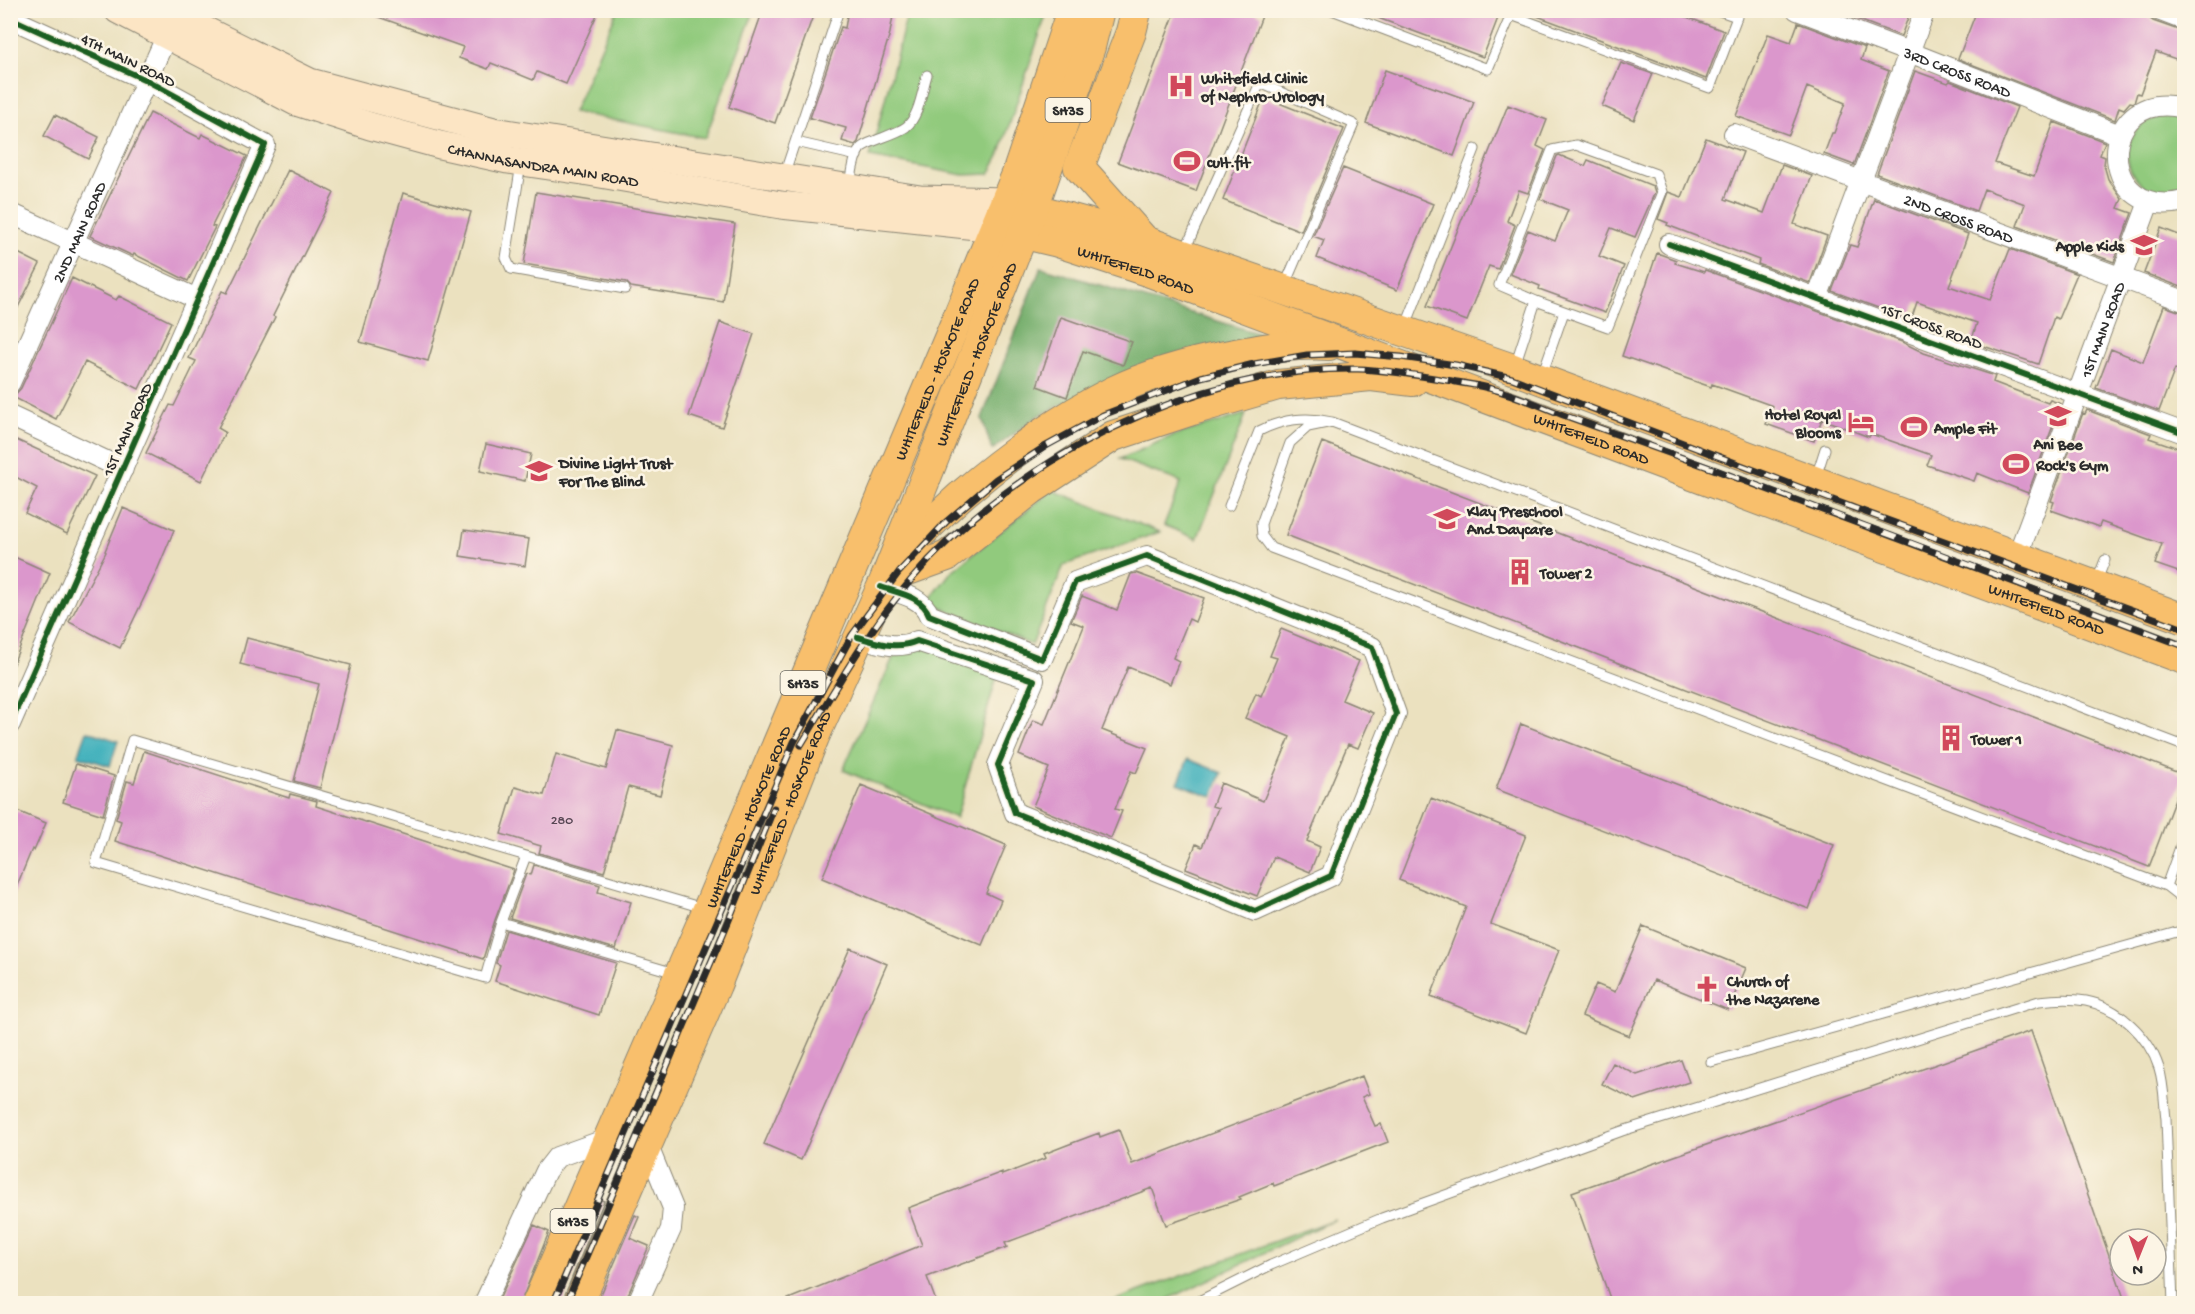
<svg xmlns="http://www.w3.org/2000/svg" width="2195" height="1314" font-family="'Gochi Hand',sans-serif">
	<rect width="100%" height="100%" fill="#fcf5e5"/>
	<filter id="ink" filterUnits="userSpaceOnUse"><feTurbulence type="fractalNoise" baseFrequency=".0167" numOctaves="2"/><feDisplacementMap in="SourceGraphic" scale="12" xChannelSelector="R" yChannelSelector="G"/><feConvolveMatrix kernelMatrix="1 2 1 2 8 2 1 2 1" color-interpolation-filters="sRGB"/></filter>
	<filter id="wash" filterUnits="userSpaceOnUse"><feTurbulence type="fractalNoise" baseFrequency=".008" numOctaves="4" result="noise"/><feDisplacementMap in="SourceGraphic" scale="24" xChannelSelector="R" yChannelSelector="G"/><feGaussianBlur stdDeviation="1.35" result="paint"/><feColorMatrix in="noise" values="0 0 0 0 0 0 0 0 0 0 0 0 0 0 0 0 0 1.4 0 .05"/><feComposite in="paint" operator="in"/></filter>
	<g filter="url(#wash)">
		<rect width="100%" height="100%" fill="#ebe1bf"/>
		<path fill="#91ca7d" stroke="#5e7a54" stroke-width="1.5" d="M1032,10L1046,15L999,156L989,174L963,175L870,157L908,11Z
			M617,11H754L705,138L573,112Z
			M2168,115L2184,120V189C2123,210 2102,124 2168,115Z
			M1246,414L1197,539L1164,525L1181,482L1120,459L1172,436Z
			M1052,490L1160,532L1064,565L1032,645L928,602L951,572Z
			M928,647L998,673L956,818L843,770L896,651Z
			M1335,1219L1160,1303H1105H1108Z"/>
		<path fill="#74ae6c" stroke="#506c4c" stroke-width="1.5" d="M1041,267L1260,334L1255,342L1106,383L1038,416L992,450L982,418Z"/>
		<path fill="#41b0bc" stroke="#366e74" stroke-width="1.5" d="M87,731L118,741L110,766L78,756Z
			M1188,759L1222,773L1213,797L1178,783Z"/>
		<g id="blocks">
			<path fill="#db97cc" d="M367,10H599L566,84L537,72L533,80L491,63L488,69L459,58L463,47L367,13Z
				M763,10H815L775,123L729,107Z
				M848,10H894L890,33L858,142L855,145L842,141L846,128L810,118L841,27L845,28Z
				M1176,10H1249L1262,16L1196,191L1118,162Z
				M1363,10H1501L1483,57L1362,12Z
				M1521,10H1668L1724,31L1706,79Z
				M1833,10H1911L1901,36Z
				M1977,10H2146L2148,17L2153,21L2184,32V62L2156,52L2140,94L2137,93L2134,103L2130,102L2124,109L2119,107L2115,120L1958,59Z
				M1798,23L1865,48L1861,60L1889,71L1854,165L1824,154L1832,133H1834L1845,103L1807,87L1789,135L1736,116L1768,34L1791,42Z
				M1621,63L1653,74L1634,120L1602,106Z
				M1385,70L1474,102L1454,156L1366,123Z
				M1915,71L1948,83L1950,81L2017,107L1995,163L2034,176L2054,122L2105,142L2100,155L2105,157L2104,165L2108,179L2122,199L2118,208L2132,213L2114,262L2017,226L2025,204L1984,189L1976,211L1877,174Z
				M1264,97L1344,129L1301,231L1223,200Z
				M1508,105L1547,120L1537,146L1545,150L1528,193L1519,190L1507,221L1515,225L1498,269L1489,266L1467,321L1427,306Z
				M150,113L200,138L202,134L247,156L212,226L215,227L188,281L134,254L133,256L90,236Z
				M55,115L99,137L88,159L44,136Z
				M1706,138L1743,152L1725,199L1764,213L1782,165L1812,176L1794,224L1827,236L1810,283L1758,264L1759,260L1667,225L1668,223L1658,219L1668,192L1682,197Z
				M1559,155L1585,166L1588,160L1653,186L1655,192L1635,237L1611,228L1599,256L1624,266L1605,313L1539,289L1540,286L1510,274L1528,230L1555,241L1568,210L1540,199L1557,156Z
				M1343,168L1433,204L1397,290L1317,258L1324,240L1313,236Z
				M288,170L334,193L273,316L275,317L218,428L225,432L201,481L146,453L170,405L174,406L196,361L189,358L207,321L222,291L227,293Z
				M536,192L735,224L723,302L631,287L626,282L524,264Z
				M403,193L471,212L428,361L360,342Z
				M1874,199L1968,234L1949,286L1990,300L2010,249L2077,274L2058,319L2054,317L2038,364L1971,342L1977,323L1917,302L1911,320L1832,291L1850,245L1857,247Z
				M2161,228L2184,237V288L2144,273Z
				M10,249L40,264L10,323Z
				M1657,253L1676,260L1675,263L1704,272L1705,270L1902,342L1924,353L1995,376L1993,382L2048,403L2050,400L2061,404L2028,493L1977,473L1974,481L1927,465L1931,455L1871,434L1869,437L1822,419L1814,441L1766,424L1773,406L1712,384L1711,387L1622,356Z
				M72,278L116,300L119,296L171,322L139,389L85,362L56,419L13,397L21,388Z
				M2164,306L2184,313V371L2175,369L2159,411L2096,388L2111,349L2143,362Z
				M1061,317L1132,342L1123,365L1083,351L1067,397L1037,386Z
				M720,322L754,334L722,427L689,416Z
				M2087,410L2151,434L2149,438L2184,450V574L2155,564L2162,544L2101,522L2099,527L2051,510L2054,502L2051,501L2083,413L2085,414Z
				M10,437L95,476L67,534L25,513L37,488L10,474Z
				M1322,442L2184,775L2149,867L1286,535Z
				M486,444L531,454L525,481L480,471Z
				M123,508L174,530L156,573L120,648L69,622L106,552L105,551Z
				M464,530L529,539L525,566L460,556Z
				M10,555L50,573L11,669H10Z
				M1136,573L1204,598L1195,622L1189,619L1173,658L1179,661L1170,684L1128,667L1102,730L1147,748L1136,773L1131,771L1115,809L1122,811L1111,838L1033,806L1049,768L1019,755L1033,720L1044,724L1084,626L1071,621L1082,596L1117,610L1131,574Z
				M1281,629L1359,661L1342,700L1373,713L1358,748L1348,744L1307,841L1320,847L1310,872L1274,857L1257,896L1186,868L1196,844L1202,847L1218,808L1212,806L1221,783L1263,801L1290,737L1245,718L1256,693L1261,696L1277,658L1270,656Z
				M247,638L351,665L320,788L294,781L319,684L240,664Z
				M1521,724L1834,845L1809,909L1496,789Z
				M617,730L673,745L660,795L628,787L604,872L539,853L541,846L501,834L515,787L544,795L556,754L606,769Z
				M144,751L289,798L290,794L317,801L316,806L514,870L495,920L483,959L115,841L121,821L116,819L127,781L134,783Z
				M76,764L114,776L103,815L63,802Z
				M861,785L1006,845L986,893L1001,900L982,945L822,878Z
				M1431,798L1526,835L1491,924L1559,950L1526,1033L1431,996L1466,907L1399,880Z
				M10,808L46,823L34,851L32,849L11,900Z
				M534,865L600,885L598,892L631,902L616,949L510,918L526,874L531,875Z
				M1643,926L1746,968L1728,1010L1654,980L1629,1036L1582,1016L1596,984L1615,992Z
				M506,930L616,963L599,1015L495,981L500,965L496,963Z
				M850,948L887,964L801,1160L764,1144Z
				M2031,1031L2126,1304H1612L1572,1192Z
				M1681,1060L1689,1082L1635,1100L1602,1084L1613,1063L1637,1075Z
				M1362,1076L1369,1094L1362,1097L1375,1126L1381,1124L1388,1142L1274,1186L1273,1183L1239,1197L1241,1199L1166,1225L1152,1188L1005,1243L1007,1247L927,1277L937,1304H776L922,1245L908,1208L1002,1172V1175L1046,1158L1044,1154L1067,1145L1099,1133L1100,1137L1119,1130L1132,1164Z
				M601,1200L604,1201L561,1304H556Z
				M635,1215L639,1217L630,1238L649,1246L624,1304H597Z
				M534,1225L549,1232L520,1304H497Z"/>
		</g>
	</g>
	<g filter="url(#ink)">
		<use href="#blocks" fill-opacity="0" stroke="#8b8675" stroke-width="1.5"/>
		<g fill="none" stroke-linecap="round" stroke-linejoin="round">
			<g stroke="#8b8675" stroke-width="11">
				<path id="service" d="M1332,10L1488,69L1511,15L1710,88L1737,17L1717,10
					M796,142L857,156
					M1576,145L1656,174L1662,192L1608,327L1536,301L1499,285L1552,150Z
					M521,164L506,258L511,269L625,289
					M784,175L839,10
					M850,185C852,175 853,158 860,149C865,142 895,135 906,127C919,117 922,91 927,75
					M1185,250L1260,83L1354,124L1284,287
					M1405,328L1475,149
					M1515,365L1536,301
					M1542,375L1564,312
					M1332,422L1308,427L1290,443L1261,524L1262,536L1271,548L2166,886L2184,900
					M1816,477L1825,449
					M1229,506L1259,431C1283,419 1305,416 1332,422L2184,746
					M2096,583L2105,560
					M526,856L501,922L485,978L96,863L132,740L703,908
					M2166,886L2184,836
					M501,922L675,973
					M1711,1062L2184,930
					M1193,1304L1271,1265L1382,1218L1622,1131L2039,1001C2055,999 2070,998 2086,1001C2118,1007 2149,1036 2159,1068C2164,1084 2164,1102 2166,1119L2173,1304"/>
			</g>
			<g stroke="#8b8675" stroke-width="22">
				<g id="minor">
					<path id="s1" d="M1797,10L1909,52L2120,135"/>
					<path d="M2158,10L2184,20"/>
					<path d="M10,18L146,80L265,145L10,724"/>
					<path d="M2184,108C2094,86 2095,223 2184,201"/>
					<path id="s2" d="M1734,134L2184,301"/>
					<path d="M10,213L197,299"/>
					<path d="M1669,244L2184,433"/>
					<path d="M1817,298L1925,10"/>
					<path id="s3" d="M10,383L167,35"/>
					<path d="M10,416L123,469"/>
					<path id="s4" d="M2017,557L2149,202"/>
					<path d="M858,637C879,643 896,650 917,641L1034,680L998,765L1015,813L1255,911L1331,876L1396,714L1372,647L1147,556L1075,582L1042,659L929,615C922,596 898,593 881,587"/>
					<path d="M484,1304L546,1171L557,1157L610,1138"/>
					<path d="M637,1304L671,1229L673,1208L647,1144"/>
				</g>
			</g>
			<g stroke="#8b8675" stroke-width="29">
				<g id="secondary">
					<path id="s5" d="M118,10L296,102L370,126L440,145L508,160L583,171L781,205L995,228"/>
					<path d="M164,10L310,82L494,131L920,199L1006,201"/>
				</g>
			</g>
			<g stroke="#8b8675" stroke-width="32">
				<g id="primary">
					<path d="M1134,10L1135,16L1131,32L1079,167L1143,239"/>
					<path d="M1014,204C1072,218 1128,233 1183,255L1513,369L2184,619"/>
					<path id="s6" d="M1004,229L1058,242L1150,272L2184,659"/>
					<path d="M898,556C920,535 941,513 964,493C1007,456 1063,416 1114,391C1150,374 1190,363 1230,355C1263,349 1296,343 1329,345"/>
					<path d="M886,578L947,556L1032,489L1113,436L1192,410L1278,385L1371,376L1413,381"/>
					<path id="s7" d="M537,1304L708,909L953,329L1017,174L1072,10"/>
					<path id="s8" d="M578,1304L716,985L814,737L886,578L1033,208L1090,47L1099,10"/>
				</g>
			</g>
			<use href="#service" stroke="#fff" stroke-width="9"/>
			<use href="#minor" stroke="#fff" stroke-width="20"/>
			<use href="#secondary" stroke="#fce5c4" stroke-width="27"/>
			<use href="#primary" stroke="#f8bf6c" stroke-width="30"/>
			<g stroke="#2b2b2b" stroke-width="7">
				<path id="rail" d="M801,745C835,689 868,630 911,580C1014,459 1197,366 1358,369C1390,370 1421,376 1452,381C1465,384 1479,385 1492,389C1517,395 1542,407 1566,416C1616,434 1666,452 1716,470C1872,528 2028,587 2184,646
					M553,1304L794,742L852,635L899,572L946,522L996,479L1046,446L1103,415L1201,377L1254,364L1307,355L1355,353L1401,357L1456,365L1512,378L1854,508L2184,629
					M566,1304L729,920L774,808"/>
			</g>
			<use href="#rail" stroke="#fcf5e5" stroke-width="4.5" stroke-dasharray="14" stroke-linecap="butt"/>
			<g stroke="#fcf5e5" stroke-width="10">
				<path id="cycleway" d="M10,18L146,80L265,145L10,724
					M1669,244L2184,433
					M858,637C879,643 896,650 917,641L1034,680L998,765L1015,813L1255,911L1331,876L1396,714L1372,647L1147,556L1075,582L1042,659L929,615C922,596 898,593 881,587"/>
			</g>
			<use href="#cycleway" stroke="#1b5e20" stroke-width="6"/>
		</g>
	</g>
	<defs>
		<g id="hospital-bare" transform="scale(2.07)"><path d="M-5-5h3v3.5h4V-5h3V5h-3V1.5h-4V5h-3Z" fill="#d1495b" stroke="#fcf5e5" stroke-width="2.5" paint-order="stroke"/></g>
		<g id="stadium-bare" transform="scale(2.07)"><path d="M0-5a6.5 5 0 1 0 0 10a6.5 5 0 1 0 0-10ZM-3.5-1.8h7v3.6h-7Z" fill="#d1495b" stroke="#fcf5e5" stroke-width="2.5" paint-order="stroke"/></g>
		<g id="school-bare" transform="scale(2.07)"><path d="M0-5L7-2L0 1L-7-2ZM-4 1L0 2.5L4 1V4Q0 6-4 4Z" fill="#d1495b" stroke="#fcf5e5" stroke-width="2.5" paint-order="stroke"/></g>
		<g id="hotel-bare" transform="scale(2.07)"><path d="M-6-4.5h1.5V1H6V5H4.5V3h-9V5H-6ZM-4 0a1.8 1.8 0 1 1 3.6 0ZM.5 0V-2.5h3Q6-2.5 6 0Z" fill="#d1495b" stroke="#fcf5e5" stroke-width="2.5" paint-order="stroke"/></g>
		<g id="building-bare" transform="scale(2.07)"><path d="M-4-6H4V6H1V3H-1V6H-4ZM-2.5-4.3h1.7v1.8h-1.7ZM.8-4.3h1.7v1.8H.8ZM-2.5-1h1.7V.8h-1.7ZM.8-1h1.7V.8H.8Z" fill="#d1495b" stroke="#fcf5e5" stroke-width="2.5" paint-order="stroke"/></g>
		<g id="church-bare" transform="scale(2.07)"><path d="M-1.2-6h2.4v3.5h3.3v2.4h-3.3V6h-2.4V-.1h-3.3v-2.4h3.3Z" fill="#d1495b" stroke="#fcf5e5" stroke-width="2.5" paint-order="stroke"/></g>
	</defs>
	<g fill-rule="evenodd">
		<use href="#hospital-bare" x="1181" y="86"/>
		<use href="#stadium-bare" x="1187" y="161"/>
		<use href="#school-bare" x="2144" y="245"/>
		<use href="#school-bare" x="2058" y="416"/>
		<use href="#hotel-bare" x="1861" y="422"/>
		<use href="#stadium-bare" x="1914" y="427"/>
		<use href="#stadium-bare" x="2016" y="464"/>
		<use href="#school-bare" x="539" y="471"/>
		<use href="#school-bare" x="1447" y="519"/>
		<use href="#building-bare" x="1520" y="572"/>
		<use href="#building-bare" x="1951" y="738"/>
		<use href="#church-bare" x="1707" y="989"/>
	</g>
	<g text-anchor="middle" stroke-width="5" stroke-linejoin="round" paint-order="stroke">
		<g font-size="14" fill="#574653">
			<text x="562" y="824">280</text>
		</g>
		<g fill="#fcf5e5" stroke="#6a6863" stroke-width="1.5">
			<rect x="1045.5" y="98" width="45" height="24" rx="4.5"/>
			<rect x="780.5" y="671" width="45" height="24" rx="4.5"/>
			<rect x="550.5" y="1209" width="45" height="24" rx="4.5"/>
		</g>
		<g font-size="15" font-weight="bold" fill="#2b2b2b">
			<text x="1068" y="115">SH35</text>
			<text x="803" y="688">SH35</text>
			<text x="573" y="1226">SH35</text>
		</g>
		<g font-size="16" fill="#2b2b2b" stroke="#fcf5e5">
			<text transform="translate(129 59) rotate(26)" y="6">4TH MAIN ROAD</text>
			<text dy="6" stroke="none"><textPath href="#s1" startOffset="172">3RD CROSS ROAD</textPath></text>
			<text dy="6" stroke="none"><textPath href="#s5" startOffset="456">CHANNASANDRA MAIN ROAD</textPath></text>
			<text dy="6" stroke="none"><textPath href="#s2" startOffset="240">2ND CROSS ROAD</textPath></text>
			<text dy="6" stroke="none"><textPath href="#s3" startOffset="166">2ND MAIN ROAD</textPath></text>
			<text dy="6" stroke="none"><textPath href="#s6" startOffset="138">WHITEFIELD ROAD</textPath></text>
			<text transform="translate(1932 325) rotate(20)" y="6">1ST CROSS ROAD</text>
			<text dy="6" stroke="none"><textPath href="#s4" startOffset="243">1ST MAIN ROAD</textPath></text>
			<text dy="6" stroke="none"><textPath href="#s8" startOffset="1030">WHITEFIELD - HOSKOTE ROAD</textPath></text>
			<text dy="6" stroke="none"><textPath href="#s7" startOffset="1017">WHITEFIELD - HOSKOTE ROAD</textPath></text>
			<text transform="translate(126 429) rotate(-66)" y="6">1ST MAIN ROAD</text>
			<text dy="6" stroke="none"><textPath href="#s6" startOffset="624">WHITEFIELD ROAD</textPath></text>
			<text dy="6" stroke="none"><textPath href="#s6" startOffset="1110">WHITEFIELD ROAD</textPath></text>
			<text dy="6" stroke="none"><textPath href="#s8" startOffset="544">WHITEFIELD - HOSKOTE ROAD</textPath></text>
			<text dy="6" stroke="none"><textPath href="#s7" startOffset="531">WHITEFIELD - HOSKOTE ROAD</textPath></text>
		</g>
		<g font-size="16" font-weight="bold" fill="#2b2b2b" stroke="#fcf5e5" text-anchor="start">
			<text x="1201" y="83">Whitefield Clinic<tspan x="1201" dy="18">of Nephro-Urology</tspan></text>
			<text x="1207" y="167">cult.fit</text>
			<text x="2124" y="251" text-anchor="end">Apple Kids</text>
			<text x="1841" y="419" text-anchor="end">Hotel Royal<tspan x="1841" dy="18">Blooms</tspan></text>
			<text x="1934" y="433">Ample Fit</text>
			<text x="2058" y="449" text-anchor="middle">Ani Bee</text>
			<text x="559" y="468">Divine Light Trust<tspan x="559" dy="18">For The Blind</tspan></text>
			<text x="2036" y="470">Rock's Gym</text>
			<text x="1467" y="516">Klay Preschool<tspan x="1467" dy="18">And Daycare</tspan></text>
			<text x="1540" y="578">Tower 2</text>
			<text x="1971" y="744">Tower 1</text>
			<text x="1727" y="986">Church of<tspan x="1727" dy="18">the Nazarene</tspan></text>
		</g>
	</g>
	<rect width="2195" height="1314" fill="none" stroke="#fcf5e5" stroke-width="36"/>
	<g transform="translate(2138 1257) rotate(181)"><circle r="28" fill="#fcf5e5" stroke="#a8a49b" stroke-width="1.5"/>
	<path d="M0-4.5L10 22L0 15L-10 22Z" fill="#d1495b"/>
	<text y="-9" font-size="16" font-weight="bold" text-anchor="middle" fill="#2b2b2b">N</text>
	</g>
</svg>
